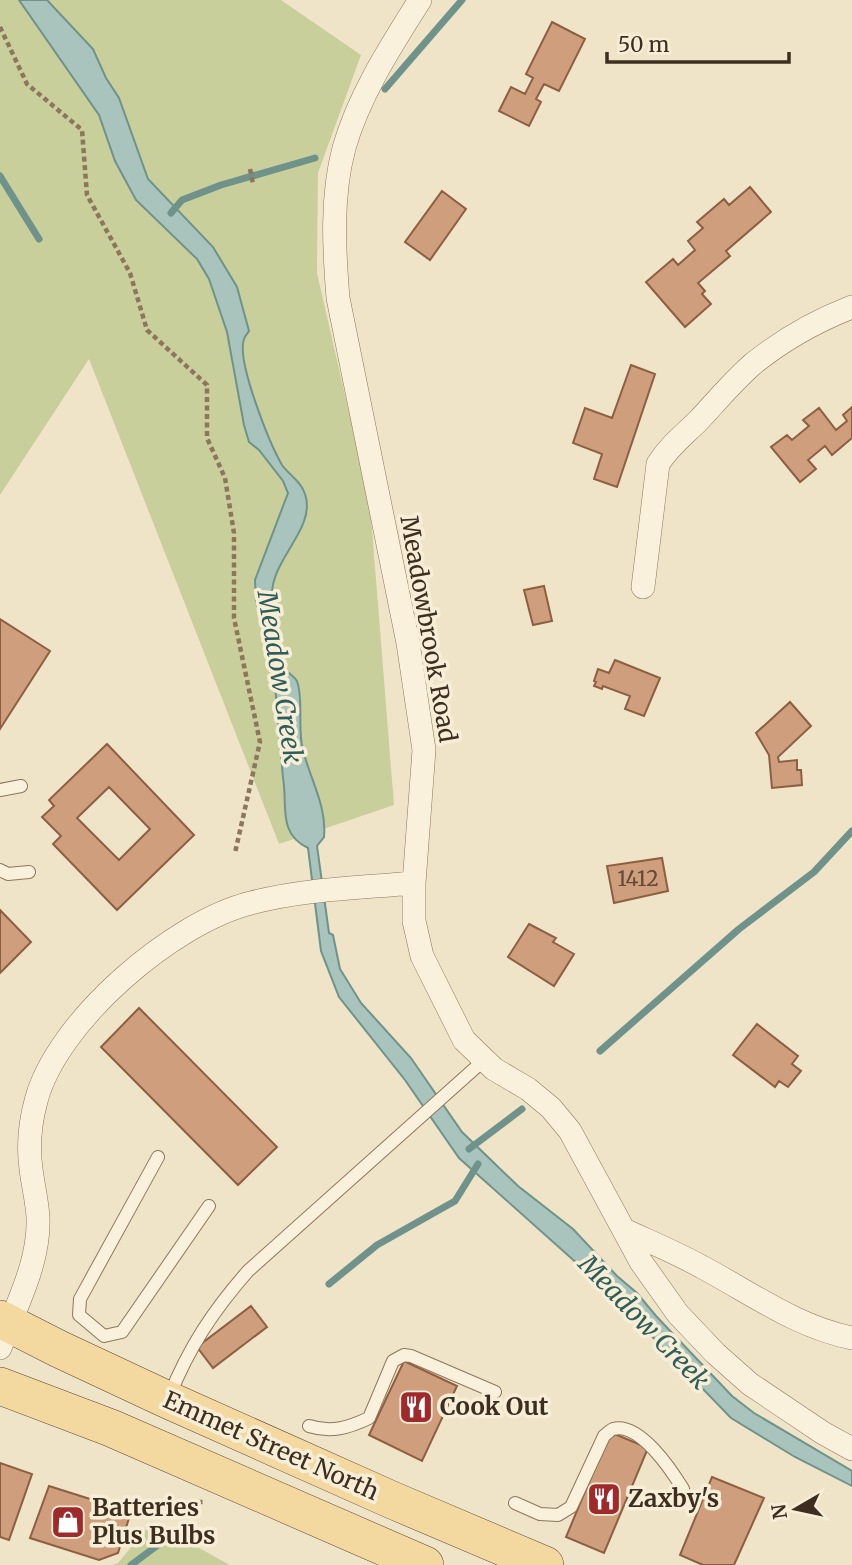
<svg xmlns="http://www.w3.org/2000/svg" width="852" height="1565" font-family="Merriweather,serif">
	<rect width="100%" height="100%" fill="#f0e4c8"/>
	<path fill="#c9cf9b" d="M0,0H281L361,55L318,173L317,273L370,504L394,805L279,844L89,359L0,495Z
		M152,1522L230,1565H112L118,1563Z"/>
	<path fill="#a9c4bc" stroke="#6f938a" stroke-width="2" d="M19,0H47L93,49L106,78L119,98L148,179L213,247L237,287L249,331C248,333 245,336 244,339C236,361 270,444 282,465C289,475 301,481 305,494C317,529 270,559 272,597C273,606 282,665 286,670C289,674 294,676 297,681C304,700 297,729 303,750C310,779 327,806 324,837L317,846L329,933L333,935L340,969L361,1003L411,1058L462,1132L518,1186L573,1229L617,1276L637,1293L656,1316L732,1396L754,1413L852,1471V1486L795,1457L731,1418L608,1291L459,1158L405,1080L339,997L321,951L308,848C277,833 288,805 283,778L274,674L256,601L255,580L288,493L283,481L259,450L249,442L244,425L227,332L209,279L197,259L136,200L115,161L99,115Z"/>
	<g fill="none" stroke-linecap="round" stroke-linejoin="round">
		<path stroke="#6f938a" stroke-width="7" d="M385,89L462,0
			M0,176L39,239
			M171,213L182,200L221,185L315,158
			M600,1051L739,929L814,872L852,831
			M469,1149L522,1109
			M329,1284L377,1245L455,1201L478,1164
			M131,1565L166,1539"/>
	</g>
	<path fill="#cf9f7d" stroke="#8d5f41" stroke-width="2" fill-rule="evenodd" d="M552,22L585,39L559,91L544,84L536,99L541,102L529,126L499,111L511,87L525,94L533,78L526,74Z
		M750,187L771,212L726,251L730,256L698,283L705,291L702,294L711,304L685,327L646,282L673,259L678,265L695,250L688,241L703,228L697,222L724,199L729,205Z
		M442,191L466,209L430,260L405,242Z
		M631,365L655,374L617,487L594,479L602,454L573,443L585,408L612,418Z
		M852,407V438L832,455L825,446L808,460L816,469L800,482L771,447L787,435L792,440L809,426L803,420L819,408L836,430L847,421L843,415Z
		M544,586L552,621L533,625L524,590Z
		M0,619L50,651L0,729Z
		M615,660L660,678L644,716L625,709L630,696L603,686L602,689L594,686L596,682L594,681L598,669L609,673Z
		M790,702L811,726L778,757L779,762L797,760V770H801L802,785L772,788L769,755L756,733Z
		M107,744L194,835L117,910L53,844L61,836L42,817L54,806L49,800ZM109,787L150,829L119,860L77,818Z
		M662,858L668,891L614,903L607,866Z
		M0,910L31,942L0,973Z
		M529,924L556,938L553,942L574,954L554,986L508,957Z
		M139,1008L277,1147L238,1185L101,1047Z
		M757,1024L798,1056L792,1064L801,1071L788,1087L779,1081L775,1087L733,1055Z
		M251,1306L267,1327L213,1368L197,1347Z
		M404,1361L457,1386L422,1461L369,1435Z
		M610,1432L648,1448L604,1553L566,1537Z
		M0,1463L32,1474L9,1540L0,1537Z
		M712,1477L764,1498L734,1565H703L680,1555Z
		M49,1486L131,1512L118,1553L99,1560L30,1538Z"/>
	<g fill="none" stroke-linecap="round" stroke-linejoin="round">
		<g stroke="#8d765c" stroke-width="14">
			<path id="service" d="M0,790L21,786
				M0,870L8,874L29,872
				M158,1157L80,1299L79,1315L104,1336L122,1332L209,1206
				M169,1397C189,1347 213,1311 248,1271L483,1061
				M309,1426C331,1433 348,1428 369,1418L393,1361L404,1355L411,1356L495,1392
				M515,1503L540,1514L558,1515L571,1507L604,1436C605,1435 612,1429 613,1429C640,1422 672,1471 683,1489"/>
		</g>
		<g stroke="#8d765c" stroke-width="24">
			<path id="minor" d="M420,0C391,46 359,95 344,148C331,197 334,249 338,298L408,643L424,750L414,883V921L422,956L464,1040L494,1069L528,1089L551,1108L570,1131L641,1262L678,1314L715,1353L750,1384L823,1433L852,1449
				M643,587L658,464C669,446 684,435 698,421C716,402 734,380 754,363C784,339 816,321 852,307
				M624,1230C650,1242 677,1253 702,1267C751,1293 797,1327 852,1338
				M0,1348C16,1306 40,1262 38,1217C37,1201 33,1185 31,1169C28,1147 30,1123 36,1101C56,1022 173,922 251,903C304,889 359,888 414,883"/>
		</g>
		<g stroke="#5b4430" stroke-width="38">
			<path id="primary" d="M0,1319L59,1349L168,1400L392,1500L545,1565
				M0,1386L111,1428L425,1565"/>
		</g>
		<path stroke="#8d765c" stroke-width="4.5" stroke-dasharray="5 3.5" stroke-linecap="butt" d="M0,27L27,84L82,130L87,195L130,273L147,330L207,385V438L225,478L234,533V618L260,742L235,853
			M250,169L253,184
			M189,1502H205"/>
		<use href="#service" stroke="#faf1dc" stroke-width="12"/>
		<use href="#minor" stroke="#faf1dc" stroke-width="23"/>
		<use href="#primary" stroke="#f3d9a0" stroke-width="37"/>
	</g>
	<defs>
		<g id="restaurant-square" transform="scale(1.75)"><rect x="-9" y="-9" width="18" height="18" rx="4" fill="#9e2a2b" stroke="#f7eed8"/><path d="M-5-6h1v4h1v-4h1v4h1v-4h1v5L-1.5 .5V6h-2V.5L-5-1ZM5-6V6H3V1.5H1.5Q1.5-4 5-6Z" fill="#fff"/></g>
		<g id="shop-square" transform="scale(1.75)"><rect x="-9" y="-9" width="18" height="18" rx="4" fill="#9e2a2b" stroke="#f7eed8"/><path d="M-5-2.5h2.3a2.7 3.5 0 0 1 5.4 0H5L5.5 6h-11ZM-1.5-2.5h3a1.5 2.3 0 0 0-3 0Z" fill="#fff"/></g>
	</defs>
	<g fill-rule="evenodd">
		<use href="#restaurant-square" x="416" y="1407"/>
		<use href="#restaurant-square" x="604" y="1499"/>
		<use href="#shop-square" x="68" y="1522"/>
	</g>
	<g text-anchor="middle" stroke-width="7" stroke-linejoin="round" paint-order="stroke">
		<g font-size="21" fill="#624a37">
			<text x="638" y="886">1412</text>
		</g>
		<g font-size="24" fill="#3d2e20" stroke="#f7eed8">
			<text transform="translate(428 629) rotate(80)" y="8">Meadowbrook Road</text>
			<text transform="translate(271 1446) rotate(24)" y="8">Emmet Street North</text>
		</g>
		<g font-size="24" font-weight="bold" fill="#3d2e20" stroke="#f7eed8" text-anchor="start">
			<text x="440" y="1415">Cook Out</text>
			<text x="628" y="1507">Zaxby's</text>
			<text x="92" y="1516">Batteries<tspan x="92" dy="28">Plus Bulbs</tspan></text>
		</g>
		<g font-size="26" font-style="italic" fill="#2f5d5a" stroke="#f7eed8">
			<text transform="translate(280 677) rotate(81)" y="9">Meadow Creek</text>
			<text transform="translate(644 1322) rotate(46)" y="9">Meadow Creek</text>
		</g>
	</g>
	<g transform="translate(796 1509) rotate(261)" stroke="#f7eed8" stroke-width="5" paint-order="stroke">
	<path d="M0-5L12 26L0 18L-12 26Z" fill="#3d2e20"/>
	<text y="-10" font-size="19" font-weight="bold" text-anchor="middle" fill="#3d2e20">N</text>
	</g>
	<path d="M607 52v10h182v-10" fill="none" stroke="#3d2e20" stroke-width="3.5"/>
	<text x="618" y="52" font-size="21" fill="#3d2e20" stroke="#f7eed8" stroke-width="5" paint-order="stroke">50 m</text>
</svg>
